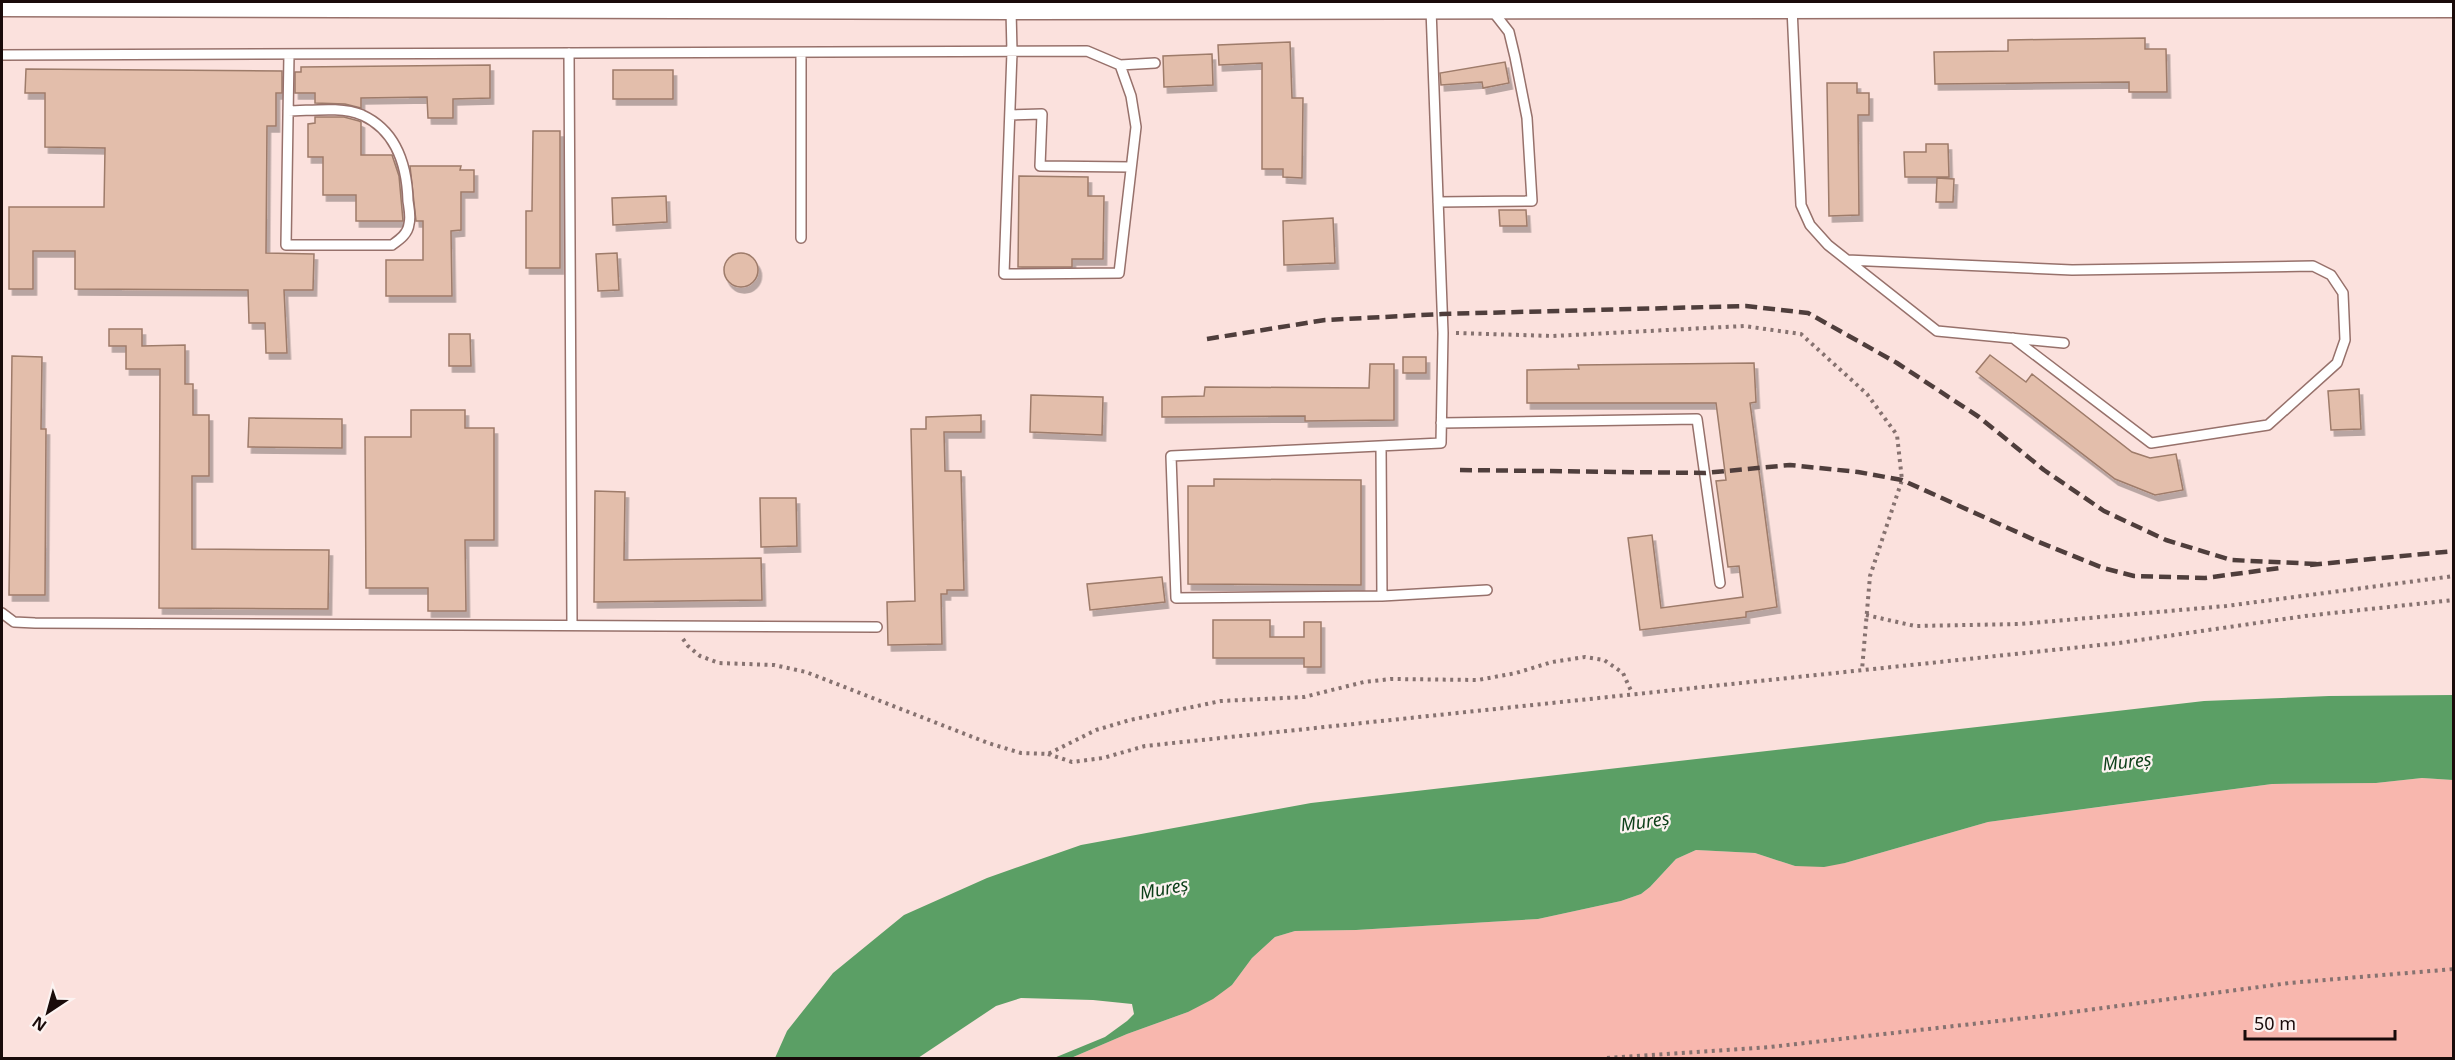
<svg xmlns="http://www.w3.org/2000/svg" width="2455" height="1060" font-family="'Noto Sans',sans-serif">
	<defs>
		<filter id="shadow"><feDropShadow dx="3.5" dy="6" stdDeviation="0" flood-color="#0004"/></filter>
	</defs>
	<rect width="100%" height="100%" fill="#fbe1dd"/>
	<path fill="#f8b7ae" d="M2422,778L2453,780V1058H1071L1127,1034L1188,1012L1232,985L1252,958L1275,937L1295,931L1356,930L1538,919L1621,901L1641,894L1650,887L1676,859L1696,850L1755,853L1795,866L1845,863L1988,822L2272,784L2376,783Z"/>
	<path fill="#5b9f65" d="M2453,695V780L2422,778L2376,783L2272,784L2121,804L1988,822L1845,863L1824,867L1795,866L1755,853L1696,850L1676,859L1650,887L1641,894L1621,901L1538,919L1356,930L1295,931L1275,937L1252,958L1232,985L1213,999L1188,1012L1127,1034L1071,1058H1054L1105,1037L1127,1021L1134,1014L1132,1004L1093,1000L1021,998L996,1006L918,1058H775L787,1031L833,973L904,915L987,878L1081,845L1311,803L2204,701L2329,696Z"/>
	<path fill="#e3beab" stroke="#9e7b6a" stroke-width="1.5" filter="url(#shadow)" d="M2145,38V49H2166L2167,92H2129V82L1935,84L1934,52L2008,51V40Z
		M1290,42L1292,98H1303L1302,178L1283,177V169H1262V63L1219,65L1218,45Z
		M1212,54L1213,85L1164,87L1163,56Z
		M1505,62L1509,83L1483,88L1482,82L1441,85L1440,73Z
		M490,65V98L453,99V118H428L427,97L361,98V108L345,104L315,103V93H295V72H301V67Z
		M26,69L282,71V93H276V126H267L266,253L314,254L313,290H284L287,353H266L265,323H249L248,290L75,289V251H33V289H9V207H104L105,148L45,147V93H25Z
		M613,70H673V99H613Z
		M1827,83H1857V93H1869V115H1858L1859,215L1829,216Z
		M315,117H344L359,121L361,122V155H392L399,176L403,221H356V195H323V157H308V124L315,123Z
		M533,131H560V268H526V211H532Z
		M1926,144H1948L1949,177H1905L1904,152H1926Z
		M410,166H461L460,170H474V192H461V230L451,231L452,296H386V260H423V221H416Z
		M1019,176L1088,177V196H1104L1103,259H1072V267H1018Z
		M1937,178L1954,179L1953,202H1936Z
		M666,196L667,222L613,225L612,198Z
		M1499,210H1526L1527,226H1500Z
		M1333,218L1335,263L1284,265L1283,221Z
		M617,253L619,290L598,291L596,254Z
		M724 270a17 17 0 1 1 34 0a17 17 0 1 1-34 0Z
		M109,329H142V346L185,345V384H193V415H209V476H192V549L329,550L328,609L159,608L160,369H126V346H109Z
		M449,334H470L471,366H449Z
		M1990,355L2026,382L2032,374L2132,452L2150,458L2176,454L2183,490L2155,495L2115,479L1976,372Z
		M12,356L42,357L41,429H46L45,595H9Z
		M1403,357H1426V373H1403Z
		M1754,363L1756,402L1750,403L1777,607L1746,612V617L1640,630L1628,538L1652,535L1661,608L1743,597L1739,566L1728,567L1716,481L1726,480L1716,403H1527V370L1579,369L1578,365Z
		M1370,364H1394V420L1305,421V416L1162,417V397L1204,396L1205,387L1369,388Z
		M2359,389L2361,429L2331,430L2328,391Z
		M1031,395L1103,397L1102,435L1030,432Z
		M411,410H465V428H494V540H465L466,611H428V588H366L365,437H411Z
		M981,415V432H944L945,471H961L964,590H947V594H941L942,644L888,645L887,602L915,601L911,429H926V417Z
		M249,418L342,419V448L248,447Z
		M1214,479L1361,480V585L1188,584V486H1214Z
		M595,491L625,492L624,560L761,558L762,600L594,602Z
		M760,498H796L797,546L761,547Z
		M1162,577L1165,602L1090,610L1087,584Z
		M1213,620H1270V637H1304V622H1321V667H1304V658H1213Z"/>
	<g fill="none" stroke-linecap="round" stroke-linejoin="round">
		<g stroke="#97716b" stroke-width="12">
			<path id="service" d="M1792,8L1801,205L1810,225L1828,245L1937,331L2064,343
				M1431,9L1443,333L1441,443L1171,456L1176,598L1382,596L1487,590
				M1011,10L1012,52L1004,274L1119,273L1136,127L1131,96L1120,65
				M569,53L572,625
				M801,53V238
				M2,55L1087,51L1120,65L1155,63
				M288,111C310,111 341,106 362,115C397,131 407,166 408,201C409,208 411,217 409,224C408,234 399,240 392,245H286L289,54
				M1010,115L1042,114L1040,166L1131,167
				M1438,202L1532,201L1527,118L1515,57L1509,32L1491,9
				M1847,260L2072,270L2313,266L2331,275L2343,293L2345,340L2337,363L2268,425L2151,443L2013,338
				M1441,423L1697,419L1720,583
				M1381,446L1382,596
				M2,613L14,622L35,623L877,627"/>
		</g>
		<g stroke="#97716b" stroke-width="21">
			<path id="minor" d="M2,7L1011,10L2454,8"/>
		</g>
		<path stroke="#867270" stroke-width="4" stroke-dasharray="3 4.5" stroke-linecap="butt" d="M1456,333L1553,336L1744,326L1801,334L1867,394L1897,435L1902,480L1870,576L1862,670
			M1866,615L1915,626L2020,624L2226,606L2454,576
			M683,639L688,646L700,656L719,663L774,665L806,672L988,743L1021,753L1048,754L1096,730L1130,720L1221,701L1304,697L1364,682L1391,679L1478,680L1516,673L1552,662L1585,657L1604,660L1623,673L1632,693
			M1048,754L1072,762L1103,758L1145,746L2119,643L2305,616L2454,600
			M1607,1058L1770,1047L2051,1015L2289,983L2454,969"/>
		<use href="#service" stroke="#fff" stroke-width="9"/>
		<use href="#minor" stroke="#fff" stroke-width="18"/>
		<path stroke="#4f3e3c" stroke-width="4.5" stroke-dasharray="12 6" stroke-linecap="butt" d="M1207,339L1325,320L1442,314L1746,306L1808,313L1897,363L1979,417L2044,470L2104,511L2166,540L2231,560L2318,564
			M1460,470L1705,473L1790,465L1858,472L1902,480L2039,542L2103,568L2134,576L2205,578L2280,568
			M2310,565L2454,551"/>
	</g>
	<g text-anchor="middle" stroke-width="4.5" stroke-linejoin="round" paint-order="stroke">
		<g font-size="18" font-style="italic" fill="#0e401a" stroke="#fcf3f1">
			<text transform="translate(2127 762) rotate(-6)" y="6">Mureș</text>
			<text transform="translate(1645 822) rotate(-8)" y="6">Mureș</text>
			<text transform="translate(1164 889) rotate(-11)" y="6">Mureș</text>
		</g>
	</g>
	<rect width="2455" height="1060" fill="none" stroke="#190b0a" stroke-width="6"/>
	<g transform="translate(48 1012) rotate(216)" stroke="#fcf3f1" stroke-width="4.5" paint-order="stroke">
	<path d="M0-4.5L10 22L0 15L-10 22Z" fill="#190b0a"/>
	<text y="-9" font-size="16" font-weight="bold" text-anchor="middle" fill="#190b0a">N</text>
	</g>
	<path d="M2245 1030v9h150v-9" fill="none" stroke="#190b0a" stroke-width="3"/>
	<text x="2254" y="1030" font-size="18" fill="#190b0a" stroke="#fcf3f1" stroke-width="4.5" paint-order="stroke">50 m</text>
</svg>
